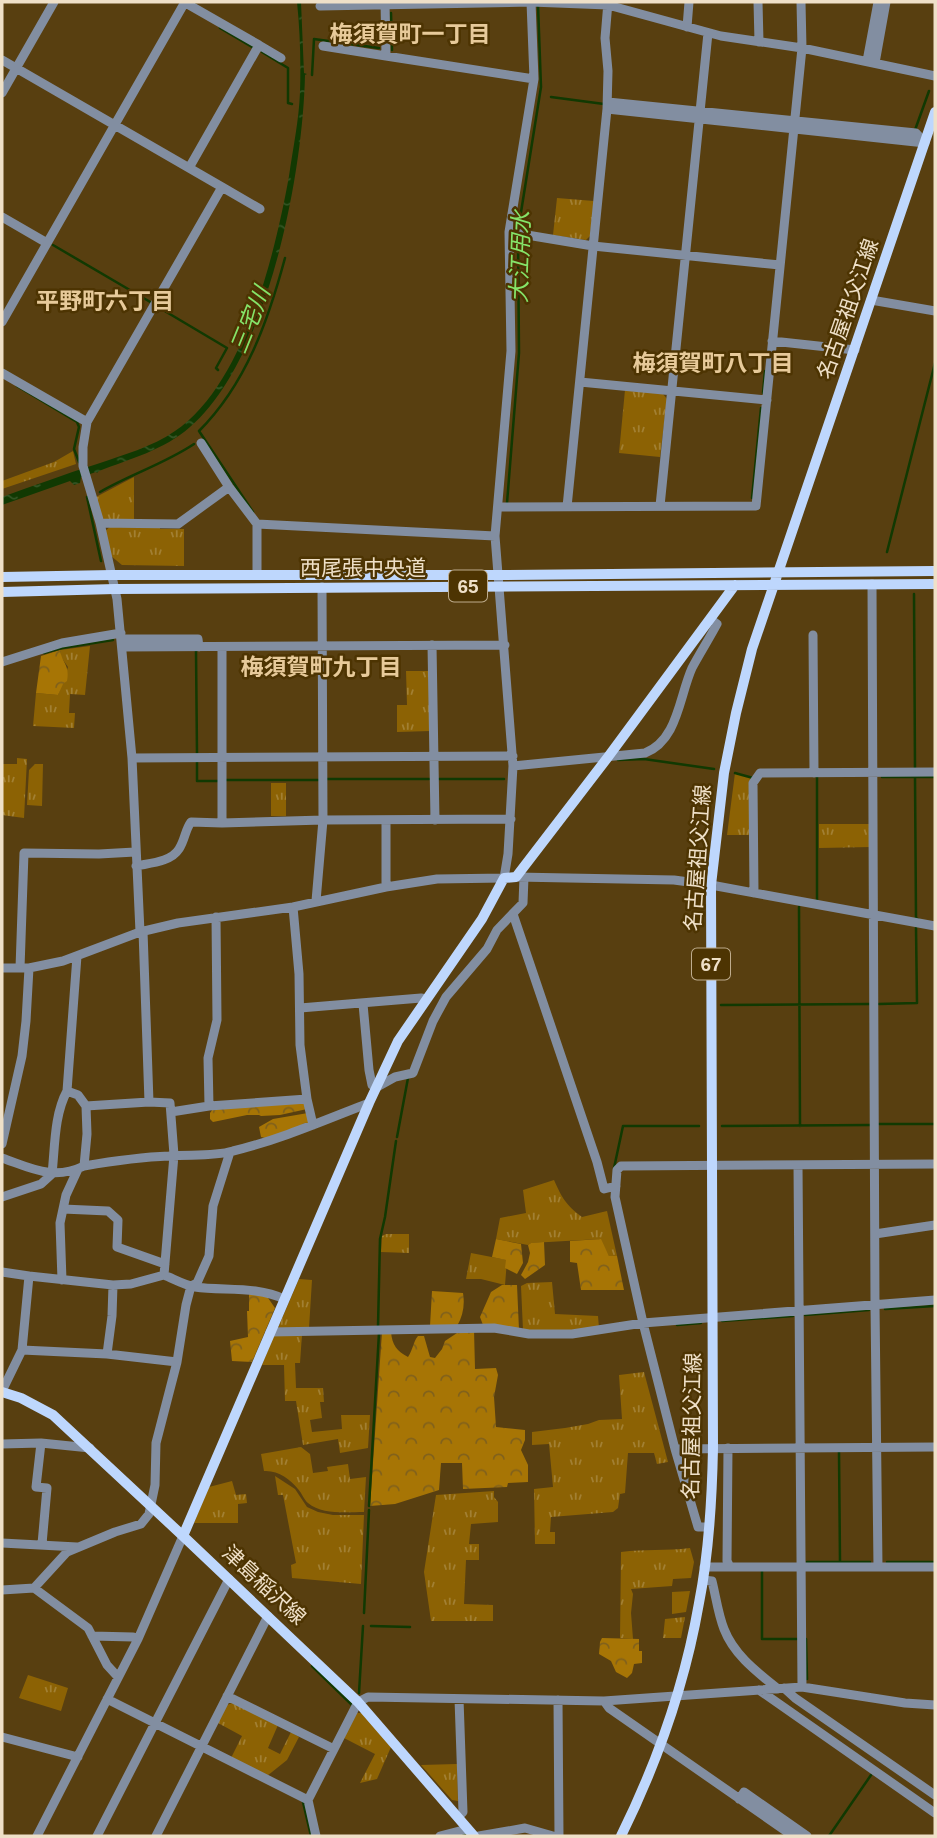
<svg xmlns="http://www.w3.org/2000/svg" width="937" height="1838" font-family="Helvetica,'Noto Sans JP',sans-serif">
	<defs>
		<pattern id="grass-tufts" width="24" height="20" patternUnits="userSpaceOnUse" patternTransform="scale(1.75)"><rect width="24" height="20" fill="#8c6204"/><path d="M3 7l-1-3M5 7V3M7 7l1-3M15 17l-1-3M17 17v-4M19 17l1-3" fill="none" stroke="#a28033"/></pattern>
		<pattern id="forest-crowns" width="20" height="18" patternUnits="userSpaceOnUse" patternTransform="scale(1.75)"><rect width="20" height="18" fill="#a77505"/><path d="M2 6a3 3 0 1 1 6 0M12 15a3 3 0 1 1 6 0" fill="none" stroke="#81611b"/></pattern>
		<pattern id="water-ripples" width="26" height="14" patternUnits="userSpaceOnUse" patternTransform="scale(1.75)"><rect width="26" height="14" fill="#113902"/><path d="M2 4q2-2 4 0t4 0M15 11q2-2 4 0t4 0" fill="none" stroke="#345525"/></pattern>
	</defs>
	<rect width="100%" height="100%" fill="#583f10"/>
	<path fill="url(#grass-tufts)" d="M557,198L594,201L590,236L586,240L553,235Z
		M625,390L663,394L667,399L660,457L619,453Z
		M73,451L76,464L2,489V481L54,462Z
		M134,477V520L107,521L101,517L96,497Z
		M111,526H160V529H184V566L122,565L111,556L105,531Z
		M90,646L85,695L70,694L69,713H75L74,728L33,726L36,693L58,695L68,667L61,657L60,650Z
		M406,671H429L430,731L397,732V705H407Z
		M17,758L27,759L24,818L2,815V764H17Z
		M35,764H43L42,806L27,805L29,770Z
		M735,773L752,777L750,835H727Z
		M271,783H286V816H271Z
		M819,824H871V847L819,848Z
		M554,1180C562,1198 566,1205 582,1217L607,1211L617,1256H609L600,1239L531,1243L528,1245L496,1239L500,1218L526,1213L523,1190Z
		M386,1234H409V1253L381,1252L382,1236Z
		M471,1253L507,1260L505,1285L481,1279H466Z
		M299,1279L312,1280L309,1328H278Z
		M552,1282L555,1314L598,1316L599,1328L572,1332L523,1330L521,1286L527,1283Z
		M302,1334L300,1363H295L296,1388H323L324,1402H320L322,1418L310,1420L312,1432L342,1429L341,1415H370L368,1448L340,1453L338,1439L303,1445L296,1401H285L284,1365H262L274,1335Z
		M644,1372L668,1462L657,1464L654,1453H628L625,1493L620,1494L618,1508L613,1512L551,1517L550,1532H555V1544H535L534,1489L553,1487L549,1444L532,1445V1432L565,1428L588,1424L599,1420L622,1419L619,1375Z
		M301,1447L310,1454L313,1473L328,1471L327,1467L348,1464L350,1479L366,1477L364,1512C347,1512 322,1515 308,1503C304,1500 302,1493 298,1489C290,1479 278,1470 264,1471L261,1454Z
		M275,1476L295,1489L307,1507L318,1512L333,1515H364L361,1584L292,1578L291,1565L296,1563L283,1495H278Z
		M232,1481L236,1495L246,1494L247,1503L238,1504V1523H194L209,1487Z
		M494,1491V1497L498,1502V1522L471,1524L469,1544H479V1560H466L464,1604L493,1605V1621H431L424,1572L436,1495Z
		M690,1548L694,1562L691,1578L673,1579L672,1586L631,1589L633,1594L631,1613L633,1639L620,1638L621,1552C644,1549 667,1551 690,1548Z
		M690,1591L686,1612L672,1614V1592Z
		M685,1617L681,1638H663L665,1619Z
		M28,1675L68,1688L61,1711L19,1698Z
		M232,1703L278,1725L268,1748L280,1754L291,1732L299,1737L287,1760L267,1776L231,1758L242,1736L218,1723L227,1705Z
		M357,1713H362L391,1747L377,1779L360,1783L375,1754L344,1738Z
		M457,1764L458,1801L452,1800L421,1765Z"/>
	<path fill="url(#forest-crowns)" d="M60,650C62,664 70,664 67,681L63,684L58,695L36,693L41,656Z
		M302,1102L306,1104L307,1109L280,1115L261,1116L259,1115H247L213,1122L210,1119V1113L213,1109Z
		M308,1113L310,1119L308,1124L265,1138L261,1137L259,1127L273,1119Z
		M496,1239L521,1244L523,1263L517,1274L505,1268L506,1260L492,1257Z
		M601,1239L609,1256H617L624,1290H581L577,1263L570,1262V1241Z
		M544,1242L545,1265L525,1279L521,1275L528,1262L530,1253L528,1245L531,1243Z
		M502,1285H517L519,1330L483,1325L480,1317L491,1292Z
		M432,1291L463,1293C465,1305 463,1316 457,1326H430Z
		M249,1294L266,1295L275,1308L252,1362L232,1361L230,1341L248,1337L247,1311H249Z
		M474,1330L475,1369L496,1368L498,1375L494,1397L496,1427L525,1430V1440L521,1450L528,1465V1482L508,1483L507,1487L463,1489L462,1463H441L439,1490L395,1504L370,1506L382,1332H391C392,1345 397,1351 408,1357C413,1350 413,1342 418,1336H424L430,1357L435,1358L442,1349L445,1341L457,1333H469Z
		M602,1638L639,1639V1651H642V1663L634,1664L632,1673L627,1678L616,1672L611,1661L599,1654L600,1642Z"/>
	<path fill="url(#water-ripples)" d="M297,2H301L304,73L307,74L305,75C303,175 268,359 190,427C164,450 130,459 99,471L97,473L96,472L81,477L80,483L74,485L70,481L2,505V497C33,486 65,474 97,464C123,455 152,447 175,431C244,384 275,254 289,176C293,148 299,120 300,92C301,62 300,31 297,2Z"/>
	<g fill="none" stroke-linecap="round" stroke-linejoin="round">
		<path stroke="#113902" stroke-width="2.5" d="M195,2V3
			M391,13L392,50
			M220,28L252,47
			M262,52L288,68V103L292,104
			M312,75L314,39L379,48
			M551,97L604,104
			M915,130L929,91
			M518,231L541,87L538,5
			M53,245L152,303
			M158,307L227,348L216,368L218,370
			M17,386L77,422L79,427L74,449L79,462
			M763,393L765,371
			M100,492C131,474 164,464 194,444
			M87,497L101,561
			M752,498L761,408
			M507,503L519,353L518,238
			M253,512L199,431C246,384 268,321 285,258
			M887,552L935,363
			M914,594L915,769
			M196,651L197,754
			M44,653L62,648L113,640
			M618,760L644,759L714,769
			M197,762V781H218
			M735,773L753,778
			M882,777H935
			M915,777L916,918L918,919
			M327,779H429
			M439,779H504
			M226,780H318
			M817,900V777
			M799,907L800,1126
			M879,1004L917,1003L916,928
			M721,1005L870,1004
			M879,1124H935
			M722,1126L871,1125
			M397,1137L408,1078
			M614,1168L623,1126H699
			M885,1309L935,1306
			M805,1315L869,1310
			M722,1321L793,1316
			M677,1325L701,1323
			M378,1327L380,1239L385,1217L396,1141
			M839,1452L840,1562
			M369,1506L379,1333
			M807,1562H870
			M887,1562H935
			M762,1571V1639H797
			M364,1613L369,1510
			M371,1626L410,1627
			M806,1639L807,1679
			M312,1666L352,1705
			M359,1693L363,1626
			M303,1802L311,1836
			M458,1836L466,1834
			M829,1836L871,1775"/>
		<path stroke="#828ea1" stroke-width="9" d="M184,2L259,45L189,168
			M385,2L386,56L534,79
			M758,2L759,42
			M320,6L531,2L608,5L721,36L802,48L935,76
			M687,27L689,2
			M259,45L281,58
			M323,46L386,56
			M2,60L222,187L87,422L83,447V466L100,523L117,599L132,758L140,932
			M867,61L878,2
			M875,63L886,2
			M2,93L54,2
			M608,102L916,133L925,143
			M607,109L925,143
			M222,187L260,209
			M2,217L47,243
			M509,232L593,246L780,265
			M871,300L935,311
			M2,322L185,2
			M772,341L855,350
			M2,373L87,422
			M580,382L767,400
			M201,443L229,487L257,524V575
			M660,506L708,33
			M498,507L756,506L802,48L801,2
			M567,507L607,109L608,71L605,38L608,2
			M100,523L178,524L229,487
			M257,524L495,536
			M872,584L875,1305L878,1567
			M813,635L814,773
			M121,639H198L199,647
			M432,645L435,820
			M122,647L505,645
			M222,647V823
			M2,662L62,643L121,633
			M132,758L513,756
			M513,766L645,753C678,740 679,697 692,668C700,653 709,639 717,624L710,619
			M386,820V887
			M136,866C150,863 171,862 179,849C185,840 185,830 191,822L222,823L323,820L511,819
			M516,877L674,880L711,885L935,926
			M754,893L753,783L760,773L935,772
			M316,901L323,820L322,587
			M293,907L299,974L300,1045L307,1099L313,1125
			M513,914L597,1162L604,1189L616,1186
			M143,931L149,1102
			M2,968H29L63,961L140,932L178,923L293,907L386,887L437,879L504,878L508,854L513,766L495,536L511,351L509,232L534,79L531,2
			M20,968L24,853L99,854L135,852
			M363,1004L369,1070L372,1085L377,1087L395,1077L413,1073L433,1021L446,997L487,949L497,930L523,903L524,877
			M300,1008L421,998L426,999
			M209,1106L208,1058L217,1020L216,917
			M171,1112L209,1106L307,1099
			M2,1144L22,1056L26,1021L29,968
			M2,1158C31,1168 53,1181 84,1166C113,1161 141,1157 169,1156C190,1154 212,1157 233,1151C279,1140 325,1120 369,1103
			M798,1165L802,1687
			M84,1166L87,1134L86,1106
			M2,1197L41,1184L52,1174C55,1147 54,1115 67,1091L77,956
			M63,1209L108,1211L118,1220L117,1247L165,1264
			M875,1234L935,1225
			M2,1272L29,1276
			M164,1275C174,1279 184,1285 195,1287C224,1291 257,1286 284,1299
			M62,1280L60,1223L66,1195L78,1169
			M270,1332L494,1328L529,1334H572L643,1323L935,1300
			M22,1350L107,1354L177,1362
			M107,1354L112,1316L113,1285
			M2,1391L22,1350L29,1276L113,1285L131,1284L164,1275L174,1155L170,1103L149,1102L86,1106L78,1095L67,1091
			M2,1444L41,1443
			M728,1448L727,1561L730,1567
			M675,1449L935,1447
			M708,1527H698L675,1449L643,1323L615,1197L617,1170L621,1166L935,1164
			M2,1543L77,1547
			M42,1544L47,1488L36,1487L41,1443L90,1448
			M704,1567H935
			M703,1580L712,1581C716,1597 718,1614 724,1629C734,1655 757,1672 778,1689
			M34,1588L67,1552L115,1532L141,1524L149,1514L155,1485L156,1443L177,1362L186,1305L191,1286L197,1283L209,1256L213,1206L230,1152
			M2,1590L34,1588L88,1628L107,1665L118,1677
			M92,1636L133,1637L138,1639
			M784,1688L795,1698L935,1795
			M759,1690L935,1813
			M227,1696L334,1749
			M107,1699L308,1800
			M558,1700L559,1836
			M604,1701L609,1708L793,1836
			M2,1737L78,1757
			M739,1799L744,1792L807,1836
			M458,1817L463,1812L459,1699
			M37,1836L138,1639L183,1536
			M97,1836L229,1579
			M156,1836L268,1616
			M316,1836L308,1800L358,1702L368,1697L604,1701L802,1687L905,1703L935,1705
			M440,1836L467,1829
			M479,1836L525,1828L553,1836"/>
		<path stroke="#bed7fd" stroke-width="10" d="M2,577L112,575H498L935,571
			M2,592L115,589L935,584
			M2,1392L21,1398L53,1415L183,1536L358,1702L474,1836
			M183,1536L369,1103L398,1041L482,919L504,878L516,877L608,757L735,585
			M621,1836C657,1763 685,1684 699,1603C709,1553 712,1500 713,1448L711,885L724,773L736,713L752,649L935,112"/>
	</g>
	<g text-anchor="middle" stroke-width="5" stroke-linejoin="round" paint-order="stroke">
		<g fill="#4d3402" stroke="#beac8d" stroke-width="2">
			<rect x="449" y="570.5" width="38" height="31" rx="5"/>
			<rect x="692" y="948.5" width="38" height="31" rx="5"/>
		</g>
		<g font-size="19" font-weight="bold" fill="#efe0c8">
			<text x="468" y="593">65</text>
			<text x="711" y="971">67</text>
		</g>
		<g font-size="21" fill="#efe0c8" stroke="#4d3402">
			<text transform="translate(848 309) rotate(-71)" y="7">名古屋祖父江線</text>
			<text x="363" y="575">西尾張中央道</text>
			<text transform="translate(698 858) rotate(-86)" y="7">名古屋祖父江線</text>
			<text transform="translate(692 1426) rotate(-89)" y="7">名古屋祖父江線</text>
			<text transform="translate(264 1585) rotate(43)" y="7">津島稲沢線</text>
		</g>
		<g font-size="23" font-weight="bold" fill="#e7ca9a" stroke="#4d3402">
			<text x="410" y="42">梅須賀町一丁目</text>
			<text x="105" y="309">平野町六丁目</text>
			<text x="713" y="371">梅須賀町八丁目</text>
			<text x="321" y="675">梅須賀町九丁目</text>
		</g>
		<g font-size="23" font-style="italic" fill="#85e469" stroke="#4d3402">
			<text transform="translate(520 257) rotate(-88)" y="8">大江用水</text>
			<text transform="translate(250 320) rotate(-68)" y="8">三宅川</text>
		</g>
	</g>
	<rect width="937" height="1838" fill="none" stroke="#efe0c8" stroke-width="7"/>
</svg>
